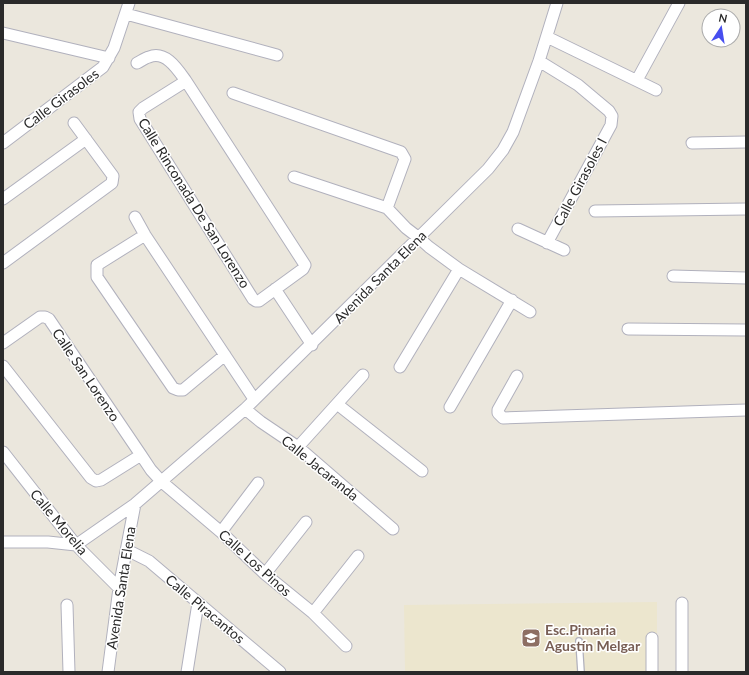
<svg xmlns="http://www.w3.org/2000/svg" width="749" height="675" font-family="Lato,sans-serif">
	<rect width="100%" height="100%" fill="#ebe7dd"/>
	<path fill="#ece6ce" d="M657,602V672H405L404,605Z"/>
	<g fill="none" stroke-linecap="round" stroke-linejoin="round">
		<g stroke="#b1b1bd" stroke-width="8">
			<path id="lane" d="M579,641L581,672"/>
		</g>
		<g stroke="#b1b1bd" stroke-width="13">
			<path id="street" d="M126,14L277,55
				M3,33L109,58
				M547,37L656,90
				M539,61L578,85L609,111L612,116L611,125L547,243
				M137,63C141,61 145,58 149,57C166,50 178,70 186,81L305,265L303,269L259,301H256L253,299L140,119L139,112L143,108L186,81
				M637,80L679,3
				M233,93L401,152L405,159L387,208
				M3,143L103,67L114,48L129,3
				M692,143L746,142
				M294,177L387,208L406,228L419,238L429,247L459,269L530,312
				M3,199L86,139
				M595,211L746,209
				M135,217L145,235L254,399
				M518,229L564,250
				M145,235L97,265V277L173,388L178,390H183L225,355
				M3,263L112,183L113,176L74,123
				M673,276L746,278
				M275,289L312,345
				M628,329L746,330
				M3,343L40,317H45L49,319L141,455L151,470L162,482L221,532L265,574L313,613L346,646
				M3,366L91,478L96,481L101,480L141,455
				M400,367L459,269
				M517,376L498,410V413L503,418L746,410
				M337,404L422,471
				M450,407L512,300
				M245,409L261,422L298,447L393,529
				M298,447L363,375
				M3,452L76,545L119,588
				M221,532L258,483
				M3,542H48L76,545
				M76,545L135,504L245,409L488,169L503,150L513,132L539,61L557,3
				M127,550L149,561L280,672
				M265,574L306,522
				M682,603V672
				M67,605L69,672
				M313,613L358,556
				M108,672L119,588L135,504
				M187,672L198,603
				M652,672V638"/>
		</g>
		<use href="#lane" stroke="#fff" stroke-width="5.5"/>
		<use href="#street" stroke="#fff" stroke-width="11"/>
	</g>
	<defs>
		<g id="school-square" transform="scale(1)"><rect x="-9" y="-9" width="18" height="18" rx="4" fill="#8d6e63" stroke="#fff"/><path d="M0-5L7-2L0 1L-7-2ZM-4 1L0 2.5L4 1V4Q0 6-4 4Z" fill="#fff"/></g>
	</defs>
	<g fill-rule="evenodd">
		<use href="#school-square" x="531" y="638"/>
	</g>
	<g text-anchor="middle" stroke-width="3" stroke-linejoin="round" paint-order="stroke">
		<g font-size="14" fill="#2a2a2a" stroke="#fff">
			<text transform="translate(61 99) rotate(-37)" y="5">Calle Girasoles</text>
			<text transform="translate(580 182) rotate(-62)" y="5">Calle Girasoles I</text>
			<text transform="translate(194 203) rotate(58)" y="5">Calle Rinconada De San Lorenzo</text>
			<text transform="translate(380 277) rotate(-45)" y="5">Avenida Santa Elena</text>
			<text transform="translate(86 375) rotate(56)" y="5">Calle San Lorenzo</text>
			<text transform="translate(320 468) rotate(39)" y="5">Calle Jacaranda</text>
			<text transform="translate(59 522) rotate(50)" y="5">Calle Morelia</text>
			<text transform="translate(255 563) rotate(42)" y="5">Calle Los Pinos</text>
			<text transform="translate(121 588) rotate(-81)" y="5">Avenida Santa Elena</text>
			<text transform="translate(205 609) rotate(40)" y="5">Calle Piracantos</text>
		</g>
		<g font-size="14" font-weight="bold" fill="#785e54" stroke="#fff" text-anchor="start">
			<text x="545" y="635">Esc.Pimaria<tspan x="545" dy="16">Agustín Melgar</tspan></text>
		</g>
	</g>
	<rect width="749" height="675" fill="none" stroke="#2a2a2a" stroke-width="8"/>
	<g transform="translate(721 28) rotate(12)"><circle r="19" fill="#ffffff" stroke="#aaaaaa"/>
	<path d="M0-3L7 15L0 10L-7 15Z" fill="#474eef"/>
	<text y="-6" font-size="11" font-weight="bold" text-anchor="middle" fill="#2a2a2a">N</text>
	</g>
</svg>
